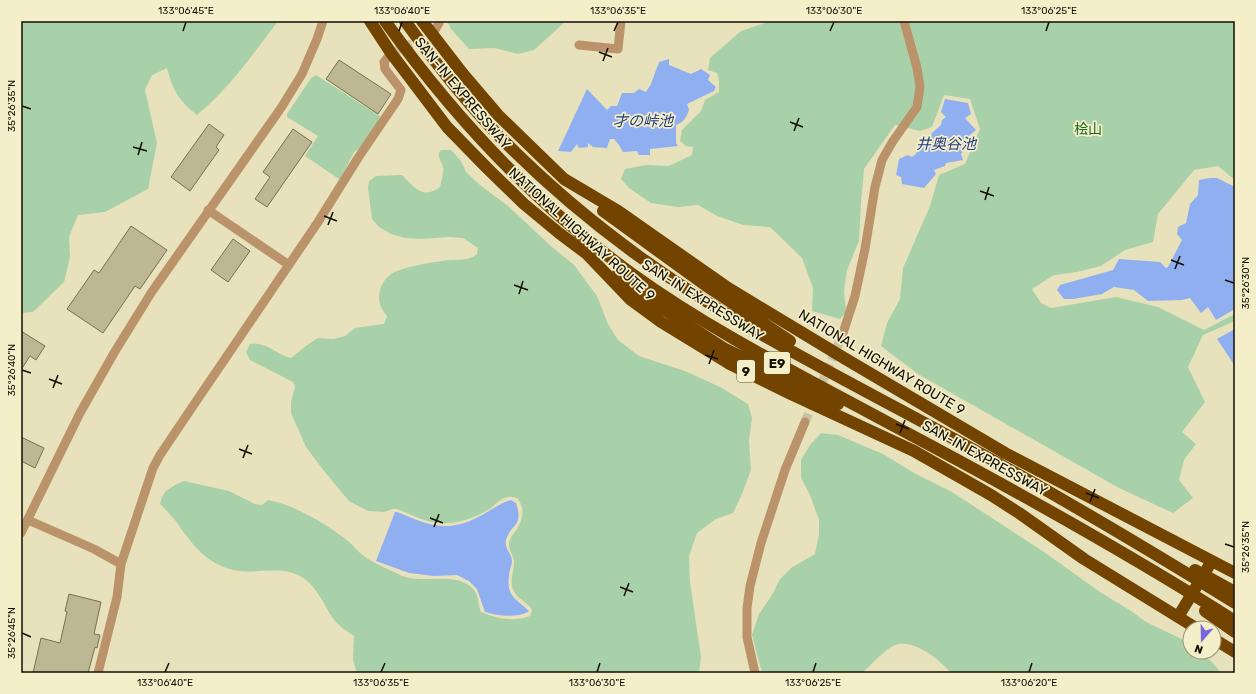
<svg xmlns="http://www.w3.org/2000/svg" width="1256" height="694" font-family="Rubik,'Noto Sans JP',sans-serif">
	<rect width="100%" height="100%" fill="#e7e1bc"/>
	<path fill="#a9d1a9" d="M21,21H278C253,54 229,89 197,115C179,100 173,92 167,68L152,75L145,90L157,143L148,189L105,212L78,215L69,237L70,257L64,282L33,312L21,313Z
		M447,21H566L534,50L518,54L495,48L469,49L451,29Z
		M771,21H1235V180L1218,166L1194,170L1158,214L1153,242L1125,250L1101,266L1077,272L1054,275L1032,289L1041,303L1051,308L1116,297L1158,307L1204,330L1235,314V321L1203,335L1188,367L1205,402L1182,432L1196,444L1184,460L1179,480L1193,498L1173,513L1119,488L918,374L881,346L887,323L900,299L903,268L930,206L939,175L965,164L980,129L970,99L944,95L932,127L920,131L895,125L864,169L861,203L859,241L847,270L844,291L846,312L840,319L812,311L813,288L802,258L770,227L743,225L717,216L698,205L678,207L651,203L629,188L621,179L625,169L646,165L669,166L692,155L693,147L686,146L680,141L682,130L701,111L705,100L719,92V81L717,73L708,70L710,58L741,31Z
		M316,75L380,116V118L361,148L354,152L340,179H339L305,156L318,136L287,117V114L311,78Z
		M441,150H451L461,161L466,172L480,185L508,206L552,247L574,265L597,296L608,324L618,340L639,356L685,371L720,387L748,404L752,418L749,441L751,470L742,494L733,513L716,519L697,533L689,556L690,582L701,657L699,673H357L353,660L354,636C348,632 340,627 335,621C323,605 318,586 300,576C282,566 259,573 239,571C208,567 191,543 175,520C170,514 165,509 160,504L162,497L166,491L175,485L184,481L229,491L255,504L262,505L268,500C293,504 328,525 348,541C354,546 358,552 364,556C370,561 378,564 385,568C393,571 402,577 410,578C429,582 460,572 474,590C479,596 478,605 481,612C497,619 514,622 530,616L532,610C529,603 519,600 515,593C508,582 514,573 514,562C514,556 509,551 509,545C509,540 511,537 514,533C522,523 526,510 518,499C516,498 512,496 509,497C502,497 496,504 491,508C478,516 462,523 447,523C430,525 413,515 397,509H393L384,512L368,511L349,501L324,471L306,447L291,413V402L295,387L293,382L250,360L246,352L250,344C269,342 274,354 291,358L307,345L318,338L334,339L345,336L355,328L384,324L387,316C379,306 377,299 381,287C383,282 386,278 390,275C399,267 438,261 451,260C462,259 468,261 477,254L478,248L463,238L449,237L421,239L405,238L391,234L379,227L372,219L368,188L369,181L376,176L402,175C414,187 423,200 440,187C441,182 444,173 443,168C442,160 435,157 441,150Z
		M821,433L838,435L883,454L914,473L952,492L1044,552L1100,592L1131,611L1146,622L1188,642L1190,643V652H1199L1211,661L1221,673H951C940,660 914,638 895,645C884,650 871,665 862,673H762L752,635L759,614L772,595L780,579L791,568L815,554L819,534V520L810,495L801,478V460L810,445Z"/>
	<path fill="#90aff0" d="M669,59V65L691,74L701,69L710,75L708,80L716,87L714,91L687,104L689,110C686,118 684,122 676,125V143L678,146L650,149V155H639L637,151L623,152L619,145L614,139H610L607,148L593,147L588,143V147L579,148L577,144L571,152L558,151L587,89L607,110L611,106H617L622,93H634L639,89L646,92L651,84L659,62Z
		M945,99L968,103L971,114L965,118L976,130L965,139L969,143L961,154L963,160L946,163L945,166L934,170L936,174L924,188L902,184L901,177L896,175L899,159L908,155L912,157L916,154L918,146L928,144L932,133L941,125L942,120L946,117L941,112Z
		M1210,178H1217L1235,187V309L1216,320L1208,307L1201,313L1190,298L1182,300L1148,301L1134,290L1114,287L1102,294L1073,299H1064L1057,290L1060,285L1113,270L1119,259L1160,262L1166,268L1168,267L1182,240L1177,234L1178,227L1186,223L1190,204L1198,195L1199,180Z
		M1235,329V366L1217,339Z
		M511,500L516,503C524,527 511,523 506,540C504,548 511,553 512,560C512,565 509,571 509,576C506,596 516,599 529,611L528,612C515,618 499,616 485,612L477,589L469,581L457,575L434,576L409,573L376,561L395,512H397C429,525 447,534 480,516C490,511 500,503 511,500Z"/>
	<path fill="#bdb793" stroke="#76714f" d="M339,60L391,94L378,114L326,79Z
		M209,124L224,135L216,147L219,150L190,191L171,177Z
		M293,129L312,142L267,207L255,199L270,177L263,172Z
		M131,226L167,250L140,289L135,286L103,333L67,309L94,270L99,273Z
		M233,239L250,251L228,282L211,270Z
		M21,331L45,346L36,360L30,356L21,370Z
		M21,437L44,448L35,468L21,461Z
		M69,594L101,602L94,634L100,635L97,648L95,647L88,673H33L41,638L60,643L67,612L65,611Z"/>
	<g fill="none" stroke-linecap="round" stroke-linejoin="round">
		<path stroke="#c7c2a0" stroke-width="9" stroke-dasharray="9 4.5" stroke-linecap="butt" d="M391,53L432,35
			M805,422L842,336"/>
		<path stroke="#bb936b" stroke-width="9" d="M432,35L439,23V21
			M579,45L618,49L621,21
			M208,210L289,265
			M842,336L855,296L865,249L875,187L882,160L893,141L917,107L920,87L917,68L904,21
			M28,520L94,549L121,564
			M21,533L80,413L114,353L151,293L281,108L302,74L317,39L323,21
			M98,673L117,597L121,564L153,468L160,455L195,403L318,222L358,158L398,99L401,90L385,69L384,62L391,53
			M755,673L747,637V608L750,586L761,543L785,470L805,422"/>
		<path stroke="#734300" stroke-width="12" d="M370,21L391,53L447,127L488,169L524,204L559,233L587,254L631,300L661,322L728,363L791,394L914,451L991,495L1019,513L1084,559L1196,628
			M385,21C454,117 535,204 631,273C714,333 806,378 896,427C1011,488 1125,551 1235,621
			M405,21C434,61 465,101 499,136C542,180 590,221 640,257C738,328 849,381 956,440C1050,491 1143,546 1235,603
			M422,21L463,74L498,115L564,179L618,211L728,288L844,358L1005,453L1235,573
			M603,211L705,285L790,341
			M616,276L643,296L725,349L838,404
			M1195,570L1235,592
			M1205,611L1235,632
			M1214,639L1235,652"/>
		<path stroke="#734300" stroke-width="12" d="M1181,612L1210,564"/>
	</g>
	<path fill="none" stroke="#120f04" stroke-width="1.5" d="M183,31L186,22M399,31L402,22M614,31L618,22M830,31L834,22M1046,31L1049,22M599,52L612,57M603,61L608,48M22,106L31,109M790,122L803,127M794,131L799,118M133,147L147,151M138,155L142,142M980,191L994,196M985,200L989,187M324,216L337,221M328,225L333,212M1171,260L1184,265M1175,269L1180,256M1225,280L1234,283M514,285L528,290M519,294L523,281M705,355L718,359M709,364L714,350M22,370L31,373M49,379L62,384M53,388L58,375M896,424L909,429M900,433L905,420M239,449L252,454M243,458L248,445M1086,493L1099,498M1090,502L1095,489M430,518L443,523M434,527L439,514M1225,544L1234,547M620,587L633,592M624,596L629,583M22,633L31,637M165,672L169,663M381,672L385,663M597,672L600,663M813,672L816,663M1029,672L1032,663"/>
	<g text-anchor="middle" stroke-width="3.5" stroke-linejoin="round" paint-order="stroke">
		<g fill="#f4eec9" stroke="#56523f" stroke-width="1">
			<rect x="764" y="352" width="26" height="22" rx="3"/>
			<rect x="737" y="360" width="18" height="22" rx="3"/>
		</g>
		<g font-size="13" font-weight="bold" fill="#120f04">
			<text x="777" y="368">E9</text>
			<text x="746" y="376">9</text>
		</g>
		<g font-size="14" fill="#120f04" stroke="#f4eec9">
			<text transform="translate(463 93) rotate(50)" y="5">SAN-IN EXPRESSWAY</text>
			<text transform="translate(582 234) rotate(42)" y="5">NATIONAL HIGHWAY ROUTE 9</text>
			<text transform="translate(703 300) rotate(32)" y="5">SAN-IN EXPRESSWAY</text>
			<text transform="translate(882 362) rotate(31)" y="5">NATIONAL HIGHWAY ROUTE 9</text>
			<text transform="translate(985 458) rotate(29)" y="5">SAN-IN EXPRESSWAY</text>
		</g>
		<g font-size="14" fill="#156821" stroke="#f4eec9">
			<text x="1088" y="134">桧山</text>
		</g>
		<g font-size="15" font-style="italic" fill="#1e3d88" stroke="#f4eec9">
			<text x="643" y="126">才の峠池</text>
			<text x="946" y="149">井奥谷池</text>
		</g>
	</g>
	<rect width="1256" height="694" fill="none" stroke="#f4eec9" stroke-width="44"/>
	<g transform="translate(1202 640) rotate(200)"><circle r="19" fill="#f4eec9" stroke="#9a957a"/>
	<path d="M0-3L7 15L0 10L-7 15Z" fill="#7865e0"/>
	<text y="-6" font-size="11" font-weight="bold" text-anchor="middle" fill="#120f04">N</text>
	</g>
	<rect x="22" y="22" width="1212" height="650" fill="none" stroke="#120f04" stroke-width="1.5"/>
	<g font-size="10" text-anchor="middle" fill="#120f04">
		<text x="186" y="14">133°06'45"E</text>
		<text x="402" y="14">133°06'40"E</text>
		<text x="618" y="14">133°06'35"E</text>
		<text x="834" y="14">133°06'30"E</text>
		<text x="1049" y="14">133°06'25"E</text>
		<text transform="translate(11 106) rotate(-90)" y="4">35°26'35"N</text>
		<text transform="translate(1245 283) rotate(-90)" y="4">35°26'30"N</text>
		<text transform="translate(11 370) rotate(-90)" y="4">35°26'40"N</text>
		<text transform="translate(1245 547) rotate(-90)" y="4">35°26'35"N</text>
		<text transform="translate(11 633) rotate(-90)" y="4">35°26'45"N</text>
		<text x="165" y="686">133°06'40"E</text>
		<text x="381" y="686">133°06'35"E</text>
		<text x="597" y="686">133°06'30"E</text>
		<text x="813" y="686">133°06'25"E</text>
		<text x="1029" y="686">133°06'20"E</text>
	</g>
</svg>
